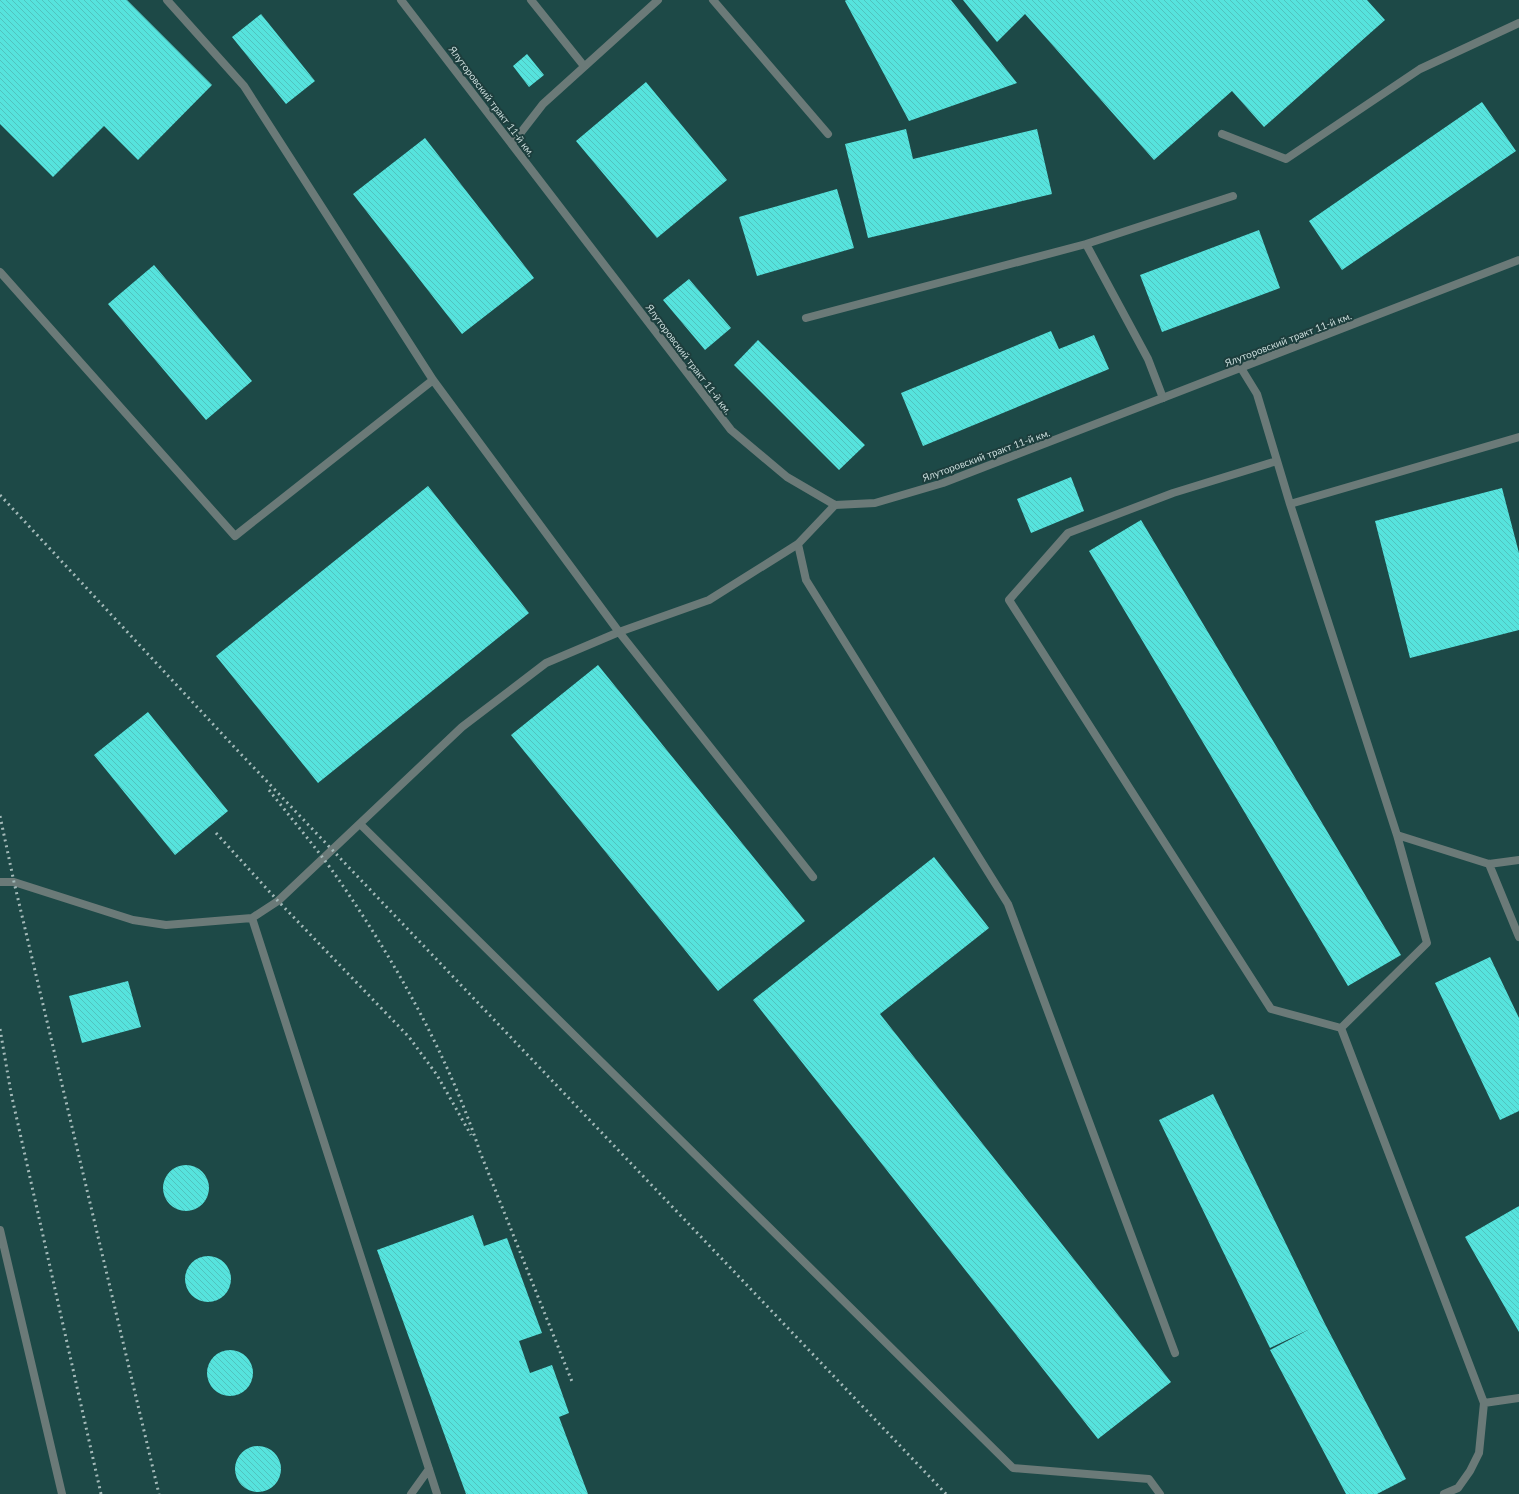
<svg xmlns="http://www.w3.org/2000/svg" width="1519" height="1494" font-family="Lato,sans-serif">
	<defs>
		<pattern id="building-back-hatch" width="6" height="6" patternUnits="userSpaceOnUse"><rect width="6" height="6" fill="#56e3dd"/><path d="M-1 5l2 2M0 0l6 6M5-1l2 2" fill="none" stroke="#51c3be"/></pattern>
	</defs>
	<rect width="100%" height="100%" fill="#1d3e3d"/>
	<path fill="#1d4947" d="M0,0H1519V1494H0Z"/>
	<path fill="url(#building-back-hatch)" d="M0,0H127L212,85L138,160L104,126L53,177L0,124Z
		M846,0H951L1017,83L909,121L845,1Z
		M963,0H1367L1385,20L1264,127L1232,91L1154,160L1025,14L997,42Z
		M261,14L315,81L286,104L232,37Z
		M527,54L544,75L529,87L513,66Z
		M646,82L727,180L657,238L576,141Z
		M1482,102L1516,151L1342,270L1309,221Z
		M906,129L913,159L1037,129L1052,194L868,238L845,144Z
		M425,138L534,278L462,334L353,194Z
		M837,189L854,248L757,276L739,217Z
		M1259,230L1280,288L1162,332L1140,275Z
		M154,265L252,381L206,420L108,304Z
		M689,279L731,328L705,350L663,300Z
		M1051,331L1059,349L1094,335L1109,369L923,446L901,393Z
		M758,340L865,445L839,470L734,365Z
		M1071,477L1084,511L1031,533L1017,499Z
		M428,486L529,613L318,783L216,656Z
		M1502,488L1519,553V630L1410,658L1375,521Z
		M1141,520L1401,955L1348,986L1089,551Z
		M598,665L805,921L718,991L511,735Z
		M148,712L228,811L175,855L94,755Z
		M934,857L989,928L880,1014L1171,1382L1098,1439L753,1000Z
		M1490,957L1519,1018V1111L1500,1120L1435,983Z
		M128,981L141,1027L82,1043L69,996Z
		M1213,1094L1324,1322L1406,1479L1377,1494H1346L1270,1350L1310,1329L1270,1348L1159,1120Z
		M163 1188a23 23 0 1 1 46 0a23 23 0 1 1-46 0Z
		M1519,1206V1332L1465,1237Z
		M473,1215L484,1246L507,1238L542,1333L519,1341L530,1373L552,1365L569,1413L559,1417L588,1494H466L377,1250Z
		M185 1279a23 23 0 1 1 46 0a23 23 0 1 1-46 0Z
		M207 1373a23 23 0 1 1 46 0a23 23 0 1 1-46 0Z
		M235 1469a23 23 0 1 1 46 0a23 23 0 1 1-46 0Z"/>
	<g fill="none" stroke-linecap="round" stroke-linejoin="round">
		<path stroke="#6b7a78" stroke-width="8" d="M167,0L244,86L433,380L619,632L813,877
			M531,0L584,66
			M713,0L828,134
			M1222,134L1286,159L1420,69L1519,23
			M512,144L543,104L658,0
			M0,272L235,536L433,380
			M806,318L1086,244
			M1241,368L1257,394L1290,504L1397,835L1489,864L1519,860
			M1163,398L1148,359L1086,244L1233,196
			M1277,461L1173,493L1068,533L1009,600L1271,1009L1341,1028
			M1290,504L1519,437
			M798,544L806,580L1008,904L1175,1353
			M360,824L1013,1468L1149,1479L1160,1494
			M1397,835L1427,943L1341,1028L1484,1403
			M1489,864L1519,937
			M0,882H14L133,920L166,925L252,918L278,901L462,727L546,663L619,632L709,600L798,544L835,505
			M252,918L437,1494
			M0,1230L62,1494
			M411,1494L429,1469
			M1444,1494L1458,1488L1470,1471L1479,1453L1484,1403L1519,1398"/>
		<path stroke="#6b7a78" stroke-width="8" d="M401,0L731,430L787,477L835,505L875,503L943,483L1519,260"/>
		<path stroke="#a4bab9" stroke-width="3" stroke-dasharray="2 4" stroke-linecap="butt" d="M0,495L238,751L946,1494
			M269,790C293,821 321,853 343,886C399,968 449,1058 480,1152L573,1384
			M0,816L14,882L159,1494
			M216,833L278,901L409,1037L437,1075L471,1135
			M0,1029L11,1093L101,1494"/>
	</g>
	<g text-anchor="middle" stroke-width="4" stroke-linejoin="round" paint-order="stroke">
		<g font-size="10" fill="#c9dbda" stroke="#1d3e3d">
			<text transform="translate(492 101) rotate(53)" y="4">Ялуторовский тракт 11-й км.</text>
			<text transform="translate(1288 339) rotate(-21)" y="4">Ялуторовский тракт 11-й км.</text>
			<text transform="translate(689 359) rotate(53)" y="4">Ялуторовский тракт 11-й км.</text>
			<text transform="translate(986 455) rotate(-20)" y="4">Ялуторовский тракт 11-й км.</text>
		</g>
	</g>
</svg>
